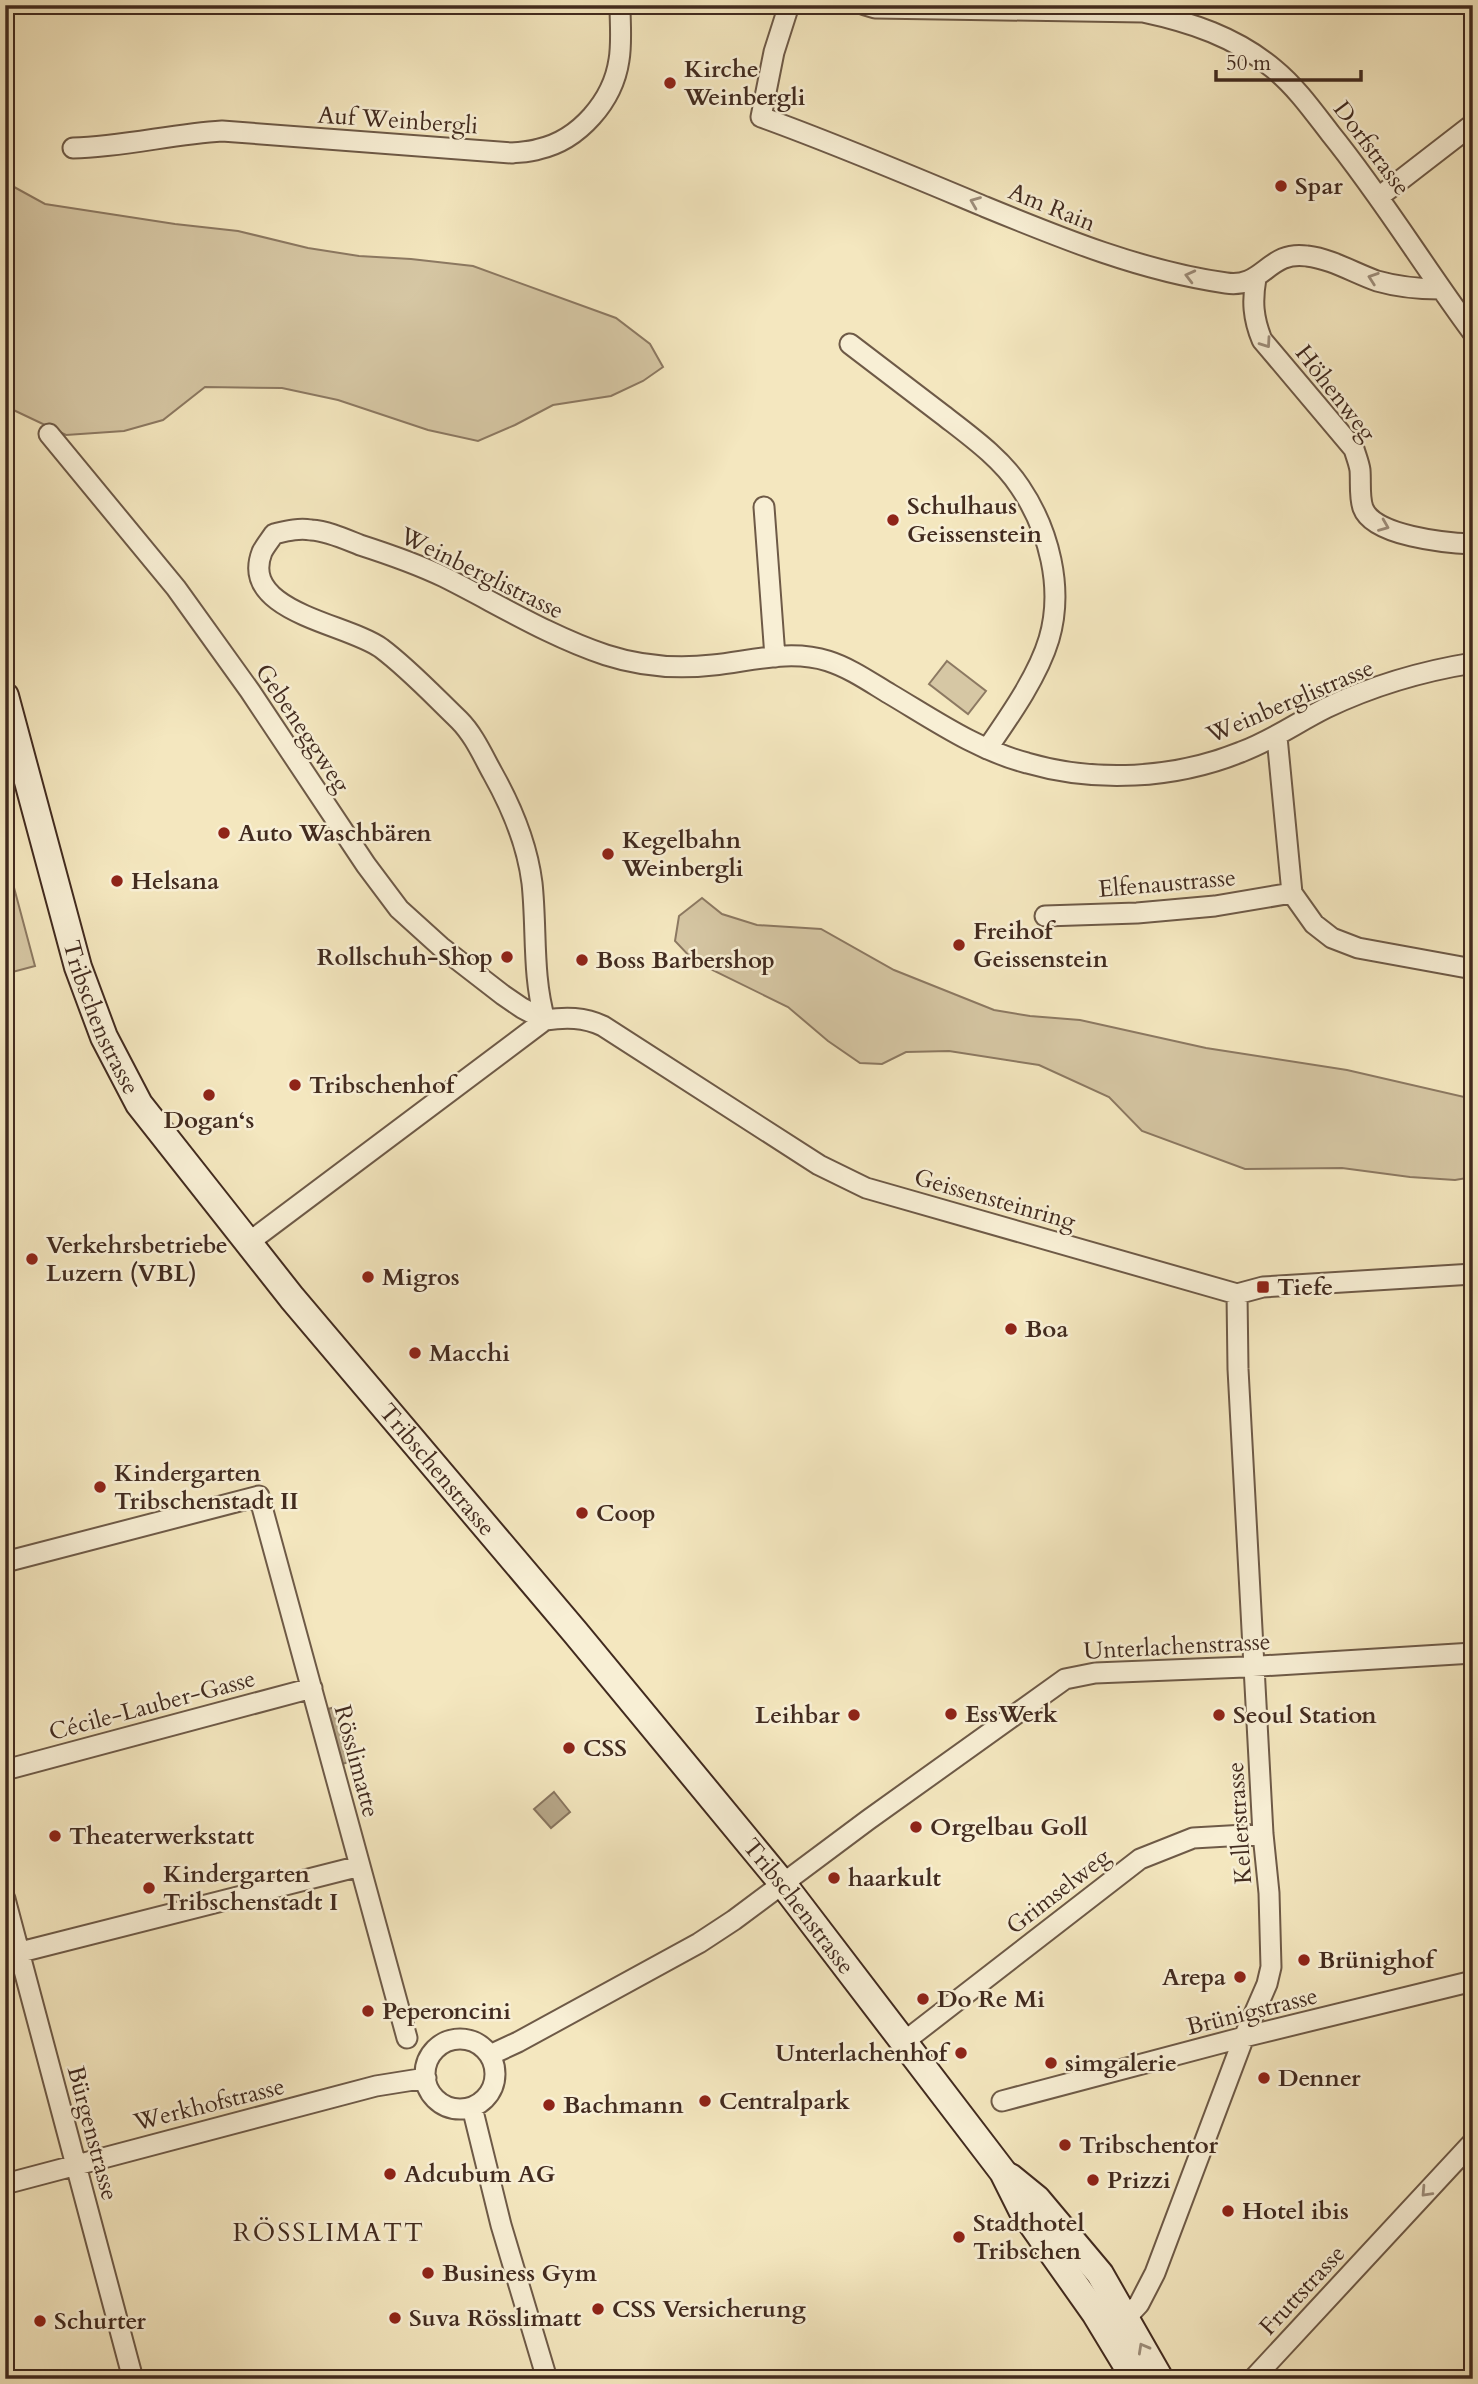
<svg xmlns="http://www.w3.org/2000/svg" width="1478" height="2384" font-family="Cardo,serif">
	<rect width="100%" height="100%" fill="#f4e7bf"/>
	<filter id="stains"><feTurbulence type="fractalNoise" baseFrequency=".00286" numOctaves="4"/><feColorMatrix values="0 0 0 0 .2 0 0 0 0 .09 0 0 0 0 .02 0 0 0 .5 -.17"/></filter>
	<radialGradient id="worn" r=".72"><stop offset=".6" stop-color="#630" stop-opacity="0"/><stop offset="1" stop-color="#630" stop-opacity=".3"/></radialGradient>
	<path fill="#d6c7a4" stroke="#8c7962" stroke-width="2" d="M5,182L45,204L175,224L238,231L308,248L359,256L411,259L473,266L616,318L650,344L663,367L643,381L611,396L553,405L515,425L478,441L428,430L338,400L282,388L205,387L163,420L124,431L66,435L5,406Z
		M947,661L986,691L968,714L929,684Z
		M5,854L35,966L5,974Z
		M702,898L722,914L757,925L821,929L894,970L994,1010L1030,1016L1080,1020L1206,1048L1347,1070L1473,1099V1177L1455,1180L1410,1177L1342,1168L1245,1169L1142,1131L1109,1097L1039,1065L949,1051L906,1052L882,1064L860,1063L828,1041L788,1007L694,961L675,941L679,916Z"/>
	<path fill="#b7a789" stroke="#88755f" stroke-width="2" d="M335,1707L349,1762L342,1764L328,1709Z
		M554,1792L570,1812L551,1828L534,1809Z"/>
	<g fill="none" stroke-linecap="round" stroke-linejoin="round">
		<g stroke="#6e5a47" stroke-width="23">
			<path id="street" d="M789,5L774,52L761,117C836,144 909,175 983,206C1061,238 1141,271 1226,283C1263,289 1268,250 1307,256C1332,259 1354,273 1377,281C1398,287 1418,289 1440,289
				M865,5L875,8L1143,12C1190,22 1236,37 1274,69C1296,87 1313,111 1330,133C1382,197 1424,267 1473,333
				M73,148C123,147 172,134 222,131L512,153C521,152 530,152 539,149C579,140 613,101 619,60C622,43 620,23 620,5
				M1380,196L1473,124
				M1256,278C1252,301 1253,318 1262,340L1354,449C1356,456 1359,463 1360,470C1361,482 1359,497 1363,508C1373,536 1446,543 1473,544
				M850,344C881,368 912,391 943,415C970,436 1001,458 1020,487C1049,530 1064,588 1049,639C1038,676 1009,717 987,749
				M49,434L176,588L250,691L366,865L399,909L441,947L503,995L522,1008L545,1020
				M764,507L775,657
				M1277,737L1292,893L1314,924L1332,938L1358,948L1473,969
				M1045,916L1137,913L1215,906L1292,893
				M545,1020C532,975 537,929 532,883C527,843 512,808 493,774C483,756 474,735 459,720C434,696 409,669 381,648C346,623 239,612 262,552C265,546 270,540 274,534C287,531 298,528 311,530C328,531 345,539 360,545C388,554 417,564 444,577C498,604 549,636 606,655C640,666 678,669 713,665C751,661 790,649 828,661C850,668 870,682 890,694C934,720 977,750 1027,763C1096,783 1174,779 1241,752C1273,740 1296,723 1326,708C1372,686 1423,671 1473,663
				M248,1243L545,1020C566,1017 584,1017 603,1026L819,1165L866,1188L1237,1294L1263,1287L1473,1274
				M5,1562L259,1496L407,2038
				M5,1770L312,1688
				M5,1899L133,2379
				M5,1956L360,1866
				M425 2074a35 35 0 1 1 70 0a35 35 0 1 1-70 0Z
				M905,2041L1140,1859L1193,1838L1263,1834
				M490,2055L518,2042L699,1943L734,1920L868,1820L1065,1679L1095,1673L1245,1667L1473,1653
				M1002,2101L1244,2037L1473,1981
				M472,2107L501,2225L547,2379
				M5,2184L376,2086L426,2078
				M1126,2318L1139,2304L1155,2273L1244,2037L1267,1984L1271,1967L1269,1893L1263,1834L1238,1369L1237,1294
				M1253,2379L1473,2142"/>
		</g>
		<g stroke="#422b1f" stroke-width="30">
			<g id="secondary">
				<path id="s1" d="M5,696L78,967L104,1037L139,1104L292,1298L575,1632L783,1884L1003,2172L1022,2210L1095,2313L1135,2379"/>
				<path d="M1010,2177L1037,2199L1100,2274L1160,2379"/>
			</g>
		</g>
		<use href="#street" stroke="#f8efd5" stroke-width="19"/>
		<use href="#secondary" stroke="#f8efd5" stroke-width="26"/>
		<path stroke="#422b1f" stroke-width="5" stroke-dasharray="12 12" stroke-linecap="butt" d="M1470,2379L1473,2375"/>
	</g>
	<defs><path id="oneway-chevron" d="M-2-3.5L2.5 0L-2 3.5" fill="none" stroke-width="1.6" stroke-linecap="round" stroke-linejoin="round" transform="scale(1.75)"/></defs>
	<g stroke="#9d8d7a">
		<use href="#oneway-chevron" transform="translate(975 202) rotate(-158)"/>
		<use href="#oneway-chevron" transform="translate(1190 276) rotate(-166)"/>
		<use href="#oneway-chevron" transform="translate(1373 278) rotate(-161)"/>
		<use href="#oneway-chevron" transform="translate(1266 343) rotate(55)"/>
		<use href="#oneway-chevron" transform="translate(1384 526) rotate(22)"/>
		<use href="#oneway-chevron" transform="translate(1426 2192) rotate(133)"/>
		<use href="#oneway-chevron" transform="translate(1143 2348) rotate(-119)"/>
	</g>
	<g fill="#8f2418" stroke="#f8efd5" stroke-width="2.5">
		<circle cx="670" cy="83" r="7"/>
		<circle cx="1281" cy="186" r="7"/>
		<circle cx="893" cy="520" r="7"/>
		<circle cx="224" cy="833" r="7"/>
		<circle cx="608" cy="854" r="7"/>
		<circle cx="117" cy="881" r="7"/>
		<circle cx="959" cy="945" r="7"/>
		<circle cx="507" cy="957" r="7"/>
		<circle cx="582" cy="960" r="7"/>
		<circle cx="295" cy="1085" r="7"/>
		<circle cx="209" cy="1095" r="7"/>
		<circle cx="32" cy="1259" r="7"/>
		<circle cx="368" cy="1277" r="7"/>
		<rect x="1256" y="1280" width="14" height="14" rx="3.5"/>
		<circle cx="1011" cy="1329" r="7"/>
		<circle cx="415" cy="1353" r="7"/>
		<circle cx="100" cy="1487" r="7"/>
		<circle cx="582" cy="1513" r="7"/>
		<circle cx="951" cy="1714" r="7"/>
		<circle cx="854" cy="1715" r="7"/>
		<circle cx="1219" cy="1715" r="7"/>
		<circle cx="569" cy="1748" r="7"/>
		<circle cx="916" cy="1827" r="7"/>
		<circle cx="55" cy="1836" r="7"/>
		<circle cx="834" cy="1878" r="7"/>
		<circle cx="149" cy="1888" r="7"/>
		<circle cx="1304" cy="1960" r="7"/>
		<circle cx="1240" cy="1977" r="7"/>
		<circle cx="923" cy="1999" r="7"/>
		<circle cx="368" cy="2011" r="7"/>
		<circle cx="961" cy="2053" r="7"/>
		<circle cx="1051" cy="2063" r="7"/>
		<circle cx="1264" cy="2078" r="7"/>
		<circle cx="705" cy="2101" r="7"/>
		<circle cx="549" cy="2105" r="7"/>
		<circle cx="1065" cy="2145" r="7"/>
		<circle cx="390" cy="2174" r="7"/>
		<circle cx="1093" cy="2180" r="7"/>
		<circle cx="1228" cy="2211" r="7"/>
		<circle cx="959" cy="2237" r="7"/>
		<circle cx="428" cy="2273" r="7"/>
		<circle cx="598" cy="2309" r="7"/>
		<circle cx="395" cy="2318" r="7"/>
		<circle cx="40" cy="2321" r="7"/>
	</g>
	<g text-anchor="middle" stroke-width="5" stroke-linejoin="round" paint-order="stroke">
		<g font-size="24" font-weight="bold" fill="#422b1f" stroke="#f8efd5" text-anchor="start">
			<text x="684" y="77">Kirche<tspan x="684" dy="28">Weinbergli</tspan></text>
			<text x="1295" y="194">Spar</text>
			<text x="907" y="514">Schulhaus<tspan x="907" dy="28">Geissenstein</tspan></text>
			<text x="238" y="841">Auto Waschbären</text>
			<text x="622" y="848">Kegelbahn<tspan x="622" dy="28">Weinbergli</tspan></text>
			<text x="131" y="889">Helsana</text>
			<text x="973" y="939">Freihof<tspan x="973" dy="28">Geissenstein</tspan></text>
			<text x="493" y="965" text-anchor="end">Rollschuh-Shop</text>
			<text x="596" y="968">Boss Barbershop</text>
			<text x="309" y="1093">Tribschenhof</text>
			<text x="209" y="1128" text-anchor="middle">Dogan‘s</text>
			<text x="46" y="1253">Verkehrsbetriebe<tspan x="46" dy="28">Luzern (VBL)</tspan></text>
			<text x="382" y="1285">Migros</text>
			<text x="1277" y="1295">Tiefe</text>
			<text x="1025" y="1337">Boa</text>
			<text x="429" y="1361">Macchi</text>
			<text x="114" y="1481">Kindergarten<tspan x="114" dy="28">Tribschenstadt II</tspan></text>
			<text x="596" y="1521">Coop</text>
			<text x="965" y="1722">EssWerk</text>
			<text x="840" y="1723" text-anchor="end">Leihbar</text>
			<text x="1233" y="1723">Seoul Station</text>
			<text x="583" y="1756">CSS</text>
			<text x="930" y="1835">Orgelbau Goll</text>
			<text x="69" y="1844">Theaterwerkstatt</text>
			<text x="163" y="1882">Kindergarten<tspan x="163" dy="28">Tribschenstadt I</tspan></text>
			<text x="848" y="1886">haarkult</text>
			<text x="1318" y="1968">Brünighof</text>
			<text x="1226" y="1985" text-anchor="end">Arepa</text>
			<text x="937" y="2007">Do Re Mi</text>
			<text x="382" y="2019">Peperoncini</text>
			<text x="947" y="2061" text-anchor="end">Unterlachenhof</text>
			<text x="1065" y="2071">simgalerie</text>
			<text x="1278" y="2086">Denner</text>
			<text x="719" y="2109">Centralpark</text>
			<text x="563" y="2113">Bachmann</text>
			<text x="1079" y="2153">Tribschentor</text>
			<text x="404" y="2182">Adcubum AG</text>
			<text x="1107" y="2188">Prizzi</text>
			<text x="1242" y="2219">Hotel ibis</text>
			<text x="973" y="2231">Stadthotel<tspan x="973" dy="28">Tribschen</tspan></text>
			<text x="442" y="2281">Business Gym</text>
			<text x="612" y="2317">CSS Versicherung</text>
			<text x="409" y="2326">Suva Rösslimatt</text>
			<text x="54" y="2329">Schurter</text>
		</g>
		<g font-size="24" fill="#422b1f" stroke="#f8efd5">
			<text transform="translate(398 120) rotate(4)" y="8">Auf Weinbergli</text>
			<text transform="translate(1372 148) rotate(53)" y="8">Dorfstrasse</text>
			<text transform="translate(1052 207) rotate(22)" y="8">Am Rain</text>
			<text transform="translate(1336 393) rotate(52)" y="8">Höhenweg</text>
			<text transform="translate(482 573) rotate(26)" y="8">Weinberglistrasse</text>
			<text transform="translate(1290 701) rotate(-23)" y="8">Weinberglistrasse</text>
			<text transform="translate(303 728) rotate(56)" y="8">Gebeneggweg</text>
			<text transform="translate(1167 883) rotate(-5)" y="8">Elfenaustrasse</text>
			<text dy="8" stroke="none"><textPath href="#s1" startOffset="336">Tribschenstrasse</textPath></text>
			<text transform="translate(995 1199) rotate(16)" y="8">Geissensteinring</text>
			<text dy="8" stroke="none"><textPath href="#s1" startOffset="903">Tribschenstrasse</textPath></text>
			<text transform="translate(1177 1646) rotate(-3)" y="8">Unterlachenstrasse</text>
			<text transform="translate(152 1705) rotate(-15)" y="8">Cécile-Lauber-Gasse</text>
			<text transform="translate(357 1761) rotate(75)" y="8">Rösslimatte</text>
			<text transform="translate(1239 1823) rotate(-94)" y="8">Kellerstrasse</text>
			<text transform="translate(1058 1891) rotate(-38)" y="8">Grimselweg</text>
			<text dy="8" stroke="none"><textPath href="#s1" startOffset="1470">Tribschenstrasse</textPath></text>
			<text transform="translate(1252 2011) rotate(-14)" y="8">Brünigstrasse</text>
			<text transform="translate(209 2104) rotate(-14)" y="8">Werkhofstrasse</text>
			<text transform="translate(93 2133) rotate(75)" y="8">Bürgenstrasse</text>
			<text transform="translate(1302 2290) rotate(-47)" y="8">Fruttstrasse</text>
		</g>
		<g font-size="26" letter-spacing="2" fill="#422b1f" stroke="#f8efd5">
			<text x="329" y="2241">RÖSSLIMATT</text>
		</g>
	</g>
	<rect width="1478" height="2384" fill="none" stroke="#f4e7bf" stroke-width="28"/>
	<rect x="7" y="7" width="1464" height="2370" fill="none" stroke="#422b1f" stroke-width="3.5"/>
	<rect x="14" y="14" width="1450" height="2356" fill="none" stroke="#422b1f" stroke-width="2"/>
	<path d="M1216 70v10h145v-10" fill="none" stroke="#422b1f" stroke-width="3.5"/>
	<text x="1226" y="70" font-size="21" fill="#422b1f" stroke="#f8efd5" stroke-width="5" paint-order="stroke">50 m</text>
	<rect width="100%" height="100%" filter="url(#stains)"/>
	<rect width="100%" height="100%" fill="url(#worn)"/>
</svg>
